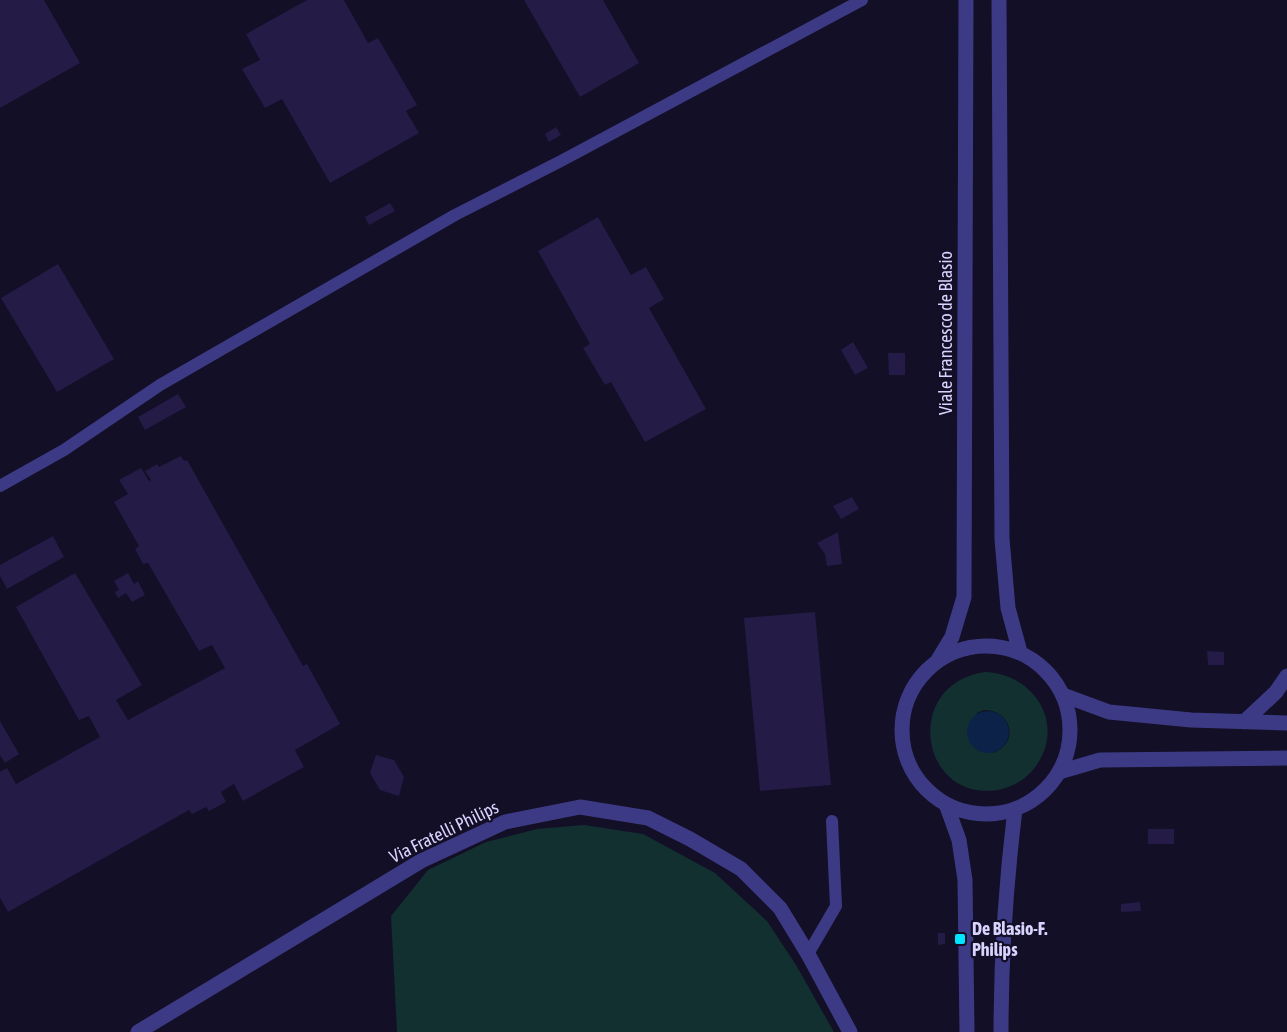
<svg xmlns="http://www.w3.org/2000/svg" width="1287" height="1032" font-family="'Asap Condensed',sans-serif">
	<rect width="100%" height="100%" fill="#130f26"/>
	<path fill="#12302f" fill-rule="evenodd" d="M985,672C1034,674 1066,723 1036,766C1027,779 1013,787 998,790C919,802 902,684 985,672ZM984,710C1012,710 1020,743 993,753L977,713Z
		M584,825L643,834L715,873L767,921L796,965L834,1032H397L391,916L428,870L486,842L537,829Z"/>
	<path fill="#0c2248" d="M967 732a21 21 0 1 1 42 0a21 21 0 1 1-42 0Z"/>
	<path fill="#241b47" d="M0,0H44L80,63L0,108Z
		M307,0H344L368,43L378,38L417,105L406,111L419,133L330,183L282,99L265,108L242,69L260,60L246,34Z
		M524,0H603L639,63L580,97Z
		M556,127L561,135L549,142L545,134Z
		M390,203L395,211L369,225L365,217Z
		M598,217L631,275L646,267L664,299L649,308L706,409L645,442L611,382L605,385L583,348L590,344L538,251Z
		M58,264L114,359L57,392L1,298Z
		M853,342L868,368L855,375L841,350Z
		M888,353H905V375H889Z
		M178,394L186,407L145,430L138,417Z
		M181,456L184,461L187,460L303,666L307,664L340,724L295,750L304,767L243,801L234,784L221,792L226,802L209,811L206,807L192,814L189,810L8,912L0,898V772L7,768L16,784L100,737L89,716L79,720L16,607L75,573L142,685L116,700L128,720L225,668L212,645L199,651L148,563L143,564L135,549L139,546L114,502L128,494L119,480L141,468L149,481L151,480L145,471L157,464L159,467Z
		M852,497L859,509L841,519L833,506Z
		M838,532L842,564L827,566L825,554L817,543Z
		M53,536L64,557L7,589L0,576V565Z
		M128,573L134,584L138,581L145,595L132,602L126,593L118,598L115,592L119,590L114,581Z
		M815,612L831,785L760,791L744,618Z
		M1207,651L1224,652V665H1208Z
		M0,721L19,754L5,763L0,755Z
		M376,755L394,760L404,777L399,796L380,790L370,773Z
		M1148,829H1174V844H1148Z
		M1140,902L1141,911L1121,912V904Z
		M938,933H945V944L938,945Z"/>
	<g fill="none" stroke-linecap="round" stroke-linejoin="round">
		<path stroke="#3d3a85" stroke-width="12" d="M0,486L64,450L160,385L455,215L561,161L862,0
			M808,954L836,906L832,821"/>
		<path stroke="#3d3a85" stroke-width="15" d="M1063,695L1109,712L1191,720L1287,723
			M1244,722L1276,692L1287,676
			M1059,772L1100,760L1287,758
			M138,1032L421,861L505,822L580,807L648,818L690,839L741,869L780,908L808,954L850,1032"/>
		<path stroke="#3d3a85" stroke-width="15" d="M999,0L1002,539L1008,608L1020,652
			M902 730a84 84 0 1 1 168 0a84 84 0 1 1-168 0Z
			M938,660L952,637L964,597L966,0
			M946,804L959,840L965,880L967,1032
			M1001,1032C1001,957 1006,883 1015,809"/>
	</g>
	<rect fill="#00e5ff" stroke="#130f26" stroke-width="2" x="954" y="933" width="12" height="12" rx="3"/>
	<g text-anchor="middle" stroke-width="4.5" stroke-linejoin="round" paint-order="stroke">
		<g font-size="18" fill="#d9d4ff" stroke="#130f26">
			<text transform="translate(946 333) rotate(-90)" y="6">Viale Francesco de Blasio</text>
			<text transform="translate(444 832) rotate(-26)" y="6">Via Fratelli Philips</text>
		</g>
		<g font-size="18" font-weight="bold" fill="#d9d4ff" stroke="#130f26" text-anchor="start">
			<text x="972" y="935">De Blasio-F.<tspan x="972" dy="21">Philips</tspan></text>
		</g>
	</g>
</svg>
